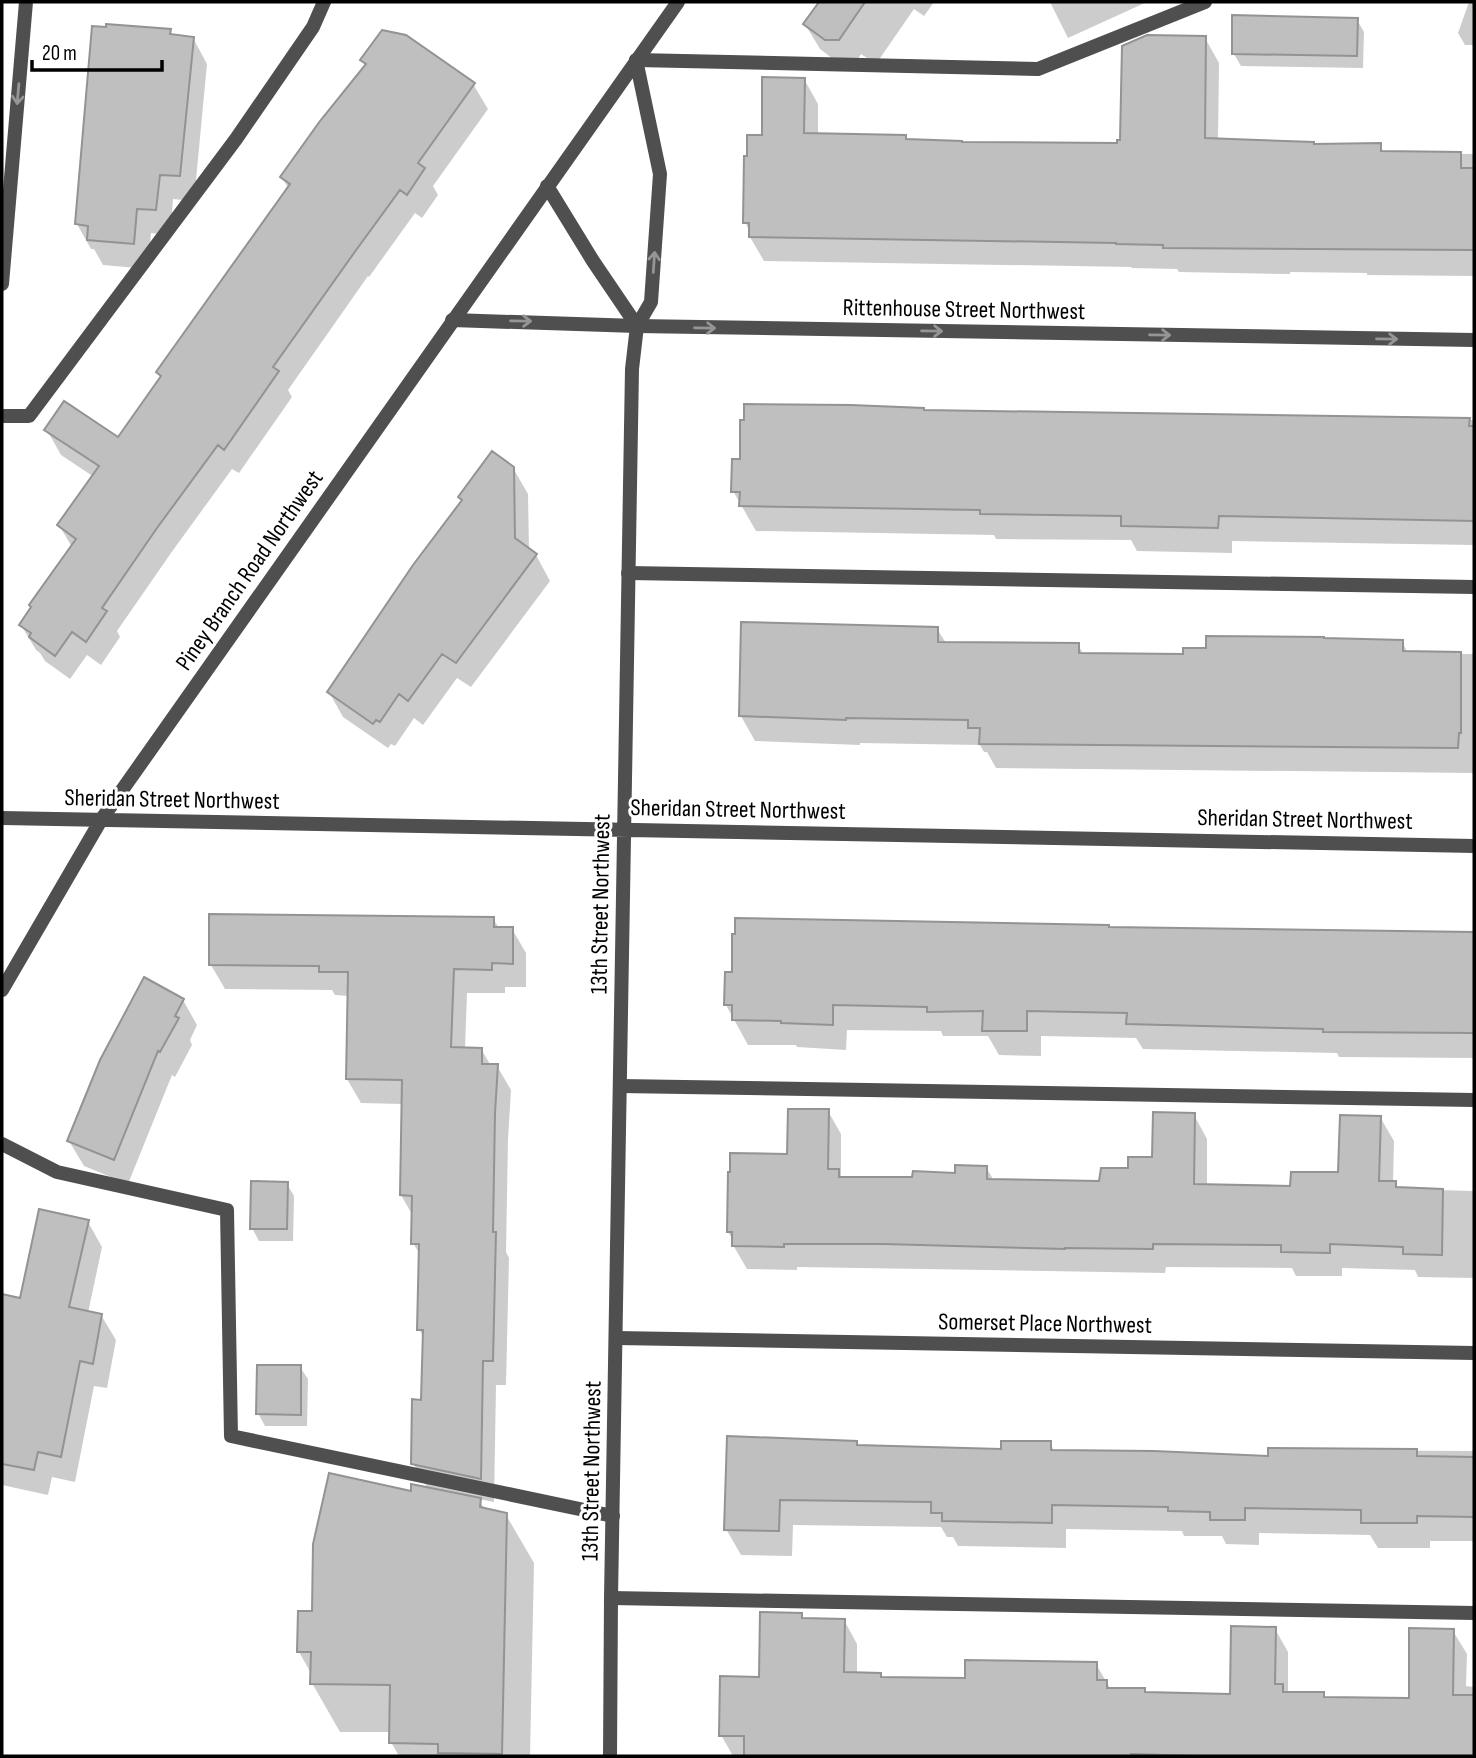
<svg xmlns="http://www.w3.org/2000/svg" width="1476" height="1758" font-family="'Sofia Sans Condensed',sans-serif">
	<rect width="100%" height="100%" fill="#fff"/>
	<path fill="#0003" d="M819,2H934L924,16L914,9L876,64L861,54L854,65H841L820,49L805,24L820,3Z
		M1050,2H1147L1068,38Z
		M1469,2H1474V45H1465L1458,33Z
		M1357,20L1364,32L1363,68L1241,66L1234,54Z
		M108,29L170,31L173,36L193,38L207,64L194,201L173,199L170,235L151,233L148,269L103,265L94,249H91L77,224Z
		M1205,38L1219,63L1218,141L1315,146L1380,145L1384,153L1474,154V276L1367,275V273L1290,272V274L1179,272L1177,269L1132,268L1131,267L764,261L750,237V232L745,222L764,137L804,79L818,104V135L905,137L907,141L1118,144Z
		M362,60L473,84L488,109L433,186L438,195L422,218L415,213L369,277L368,276L288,390L292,397L239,473L232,469L171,553L117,631L120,637L101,665L87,655L70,679L45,661L40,653L36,650L21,625L72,547L59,525L94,477L61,455L47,430L118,439L162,378L158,372L289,189L282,178L366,67Z
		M924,411L1474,420V545L1232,541V553L1137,551L1131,540L996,539L994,535L756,531L733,491L741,461Z
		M513,468L528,494L529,550L536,555L550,581L471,687L457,678L423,725L414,718L395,746L391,744L388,748L343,717L329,692L463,502L460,497Z
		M937,629L946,643L1078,645L1084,655L1185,656L1402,642L1408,653L1474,654V773L996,768L987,752H984L980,745L860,743V745L755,741L741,716Z
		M493,919L499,928L512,929L526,953V987H505V993H467L465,1049H481L491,1066H497L511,1090L508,1139L506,1252L509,1258L506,1385H496L494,1502L479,1499L485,1510L506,1515L534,1563L530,1756H399L391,1742V1732H340L312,1683V1675L299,1652L314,1613L412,1493L428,1489L413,1463L423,1401L424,1338L419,1329L421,1256L413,1243V1216L401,1195L403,1104L361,1103L347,1079L349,996L335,995L332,990L225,989L211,965Z
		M1109,928L1474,934V1058L1339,1057L1337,1053L1143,1049L1136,1038L1041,1036V1056L999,1055L988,1036H943L941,1031L847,1030L846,1050L797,1047L796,1045H748L726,1005Z
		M183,1000L197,1025L190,1040L192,1045L175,1077L172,1075L128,1184L84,1166L69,1141Z
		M828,1111L841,1134V1176L842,1178H914L956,1175L986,1167L994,1181L1100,1183L1154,1159L1194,1115L1207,1139V1186L1292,1188L1340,1174L1380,1117L1394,1141L1393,1183H1395L1398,1189L1474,1191V1278L1418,1277L1415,1270L1342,1268V1276H1296L1292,1268L1166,1267L1165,1273L797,1267V1270L747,1269L733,1245V1240L728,1232Z
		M287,1184L294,1196L293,1241H259L252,1228Z
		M88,1222L102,1247L88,1313L101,1315L116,1340L107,1388L94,1386L75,1482L52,1477L48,1495L2,1485V1296L21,1300Z
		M300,1367L308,1379L307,1426H265L258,1413Z
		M856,1442L858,1447L1003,1451L1050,1443L1055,1452L1270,1458V1450L1474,1451V1541H1430V1548H1378L1370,1535L1259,1533V1545L1226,1544L1222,1536H1184L1182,1531L1066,1529V1548L958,1546L953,1537H947L941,1527L793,1525L792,1556L741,1555L726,1529Z
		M801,1615L804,1620H844L857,1644V1674L880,1675L882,1678L967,1680L1096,1664L1111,1690H1144L1146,1694L1232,1695L1275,1629L1288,1652V1693L1323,1694L1326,1698L1411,1700L1453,1631L1467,1654L1466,1686L1474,1687V1756H733L721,1735L761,1678Z"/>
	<path fill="#bfbfbf" stroke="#939393" stroke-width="2" d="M819,2H865L839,40H825L803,24Z
		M1232,15L1358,18L1357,56L1232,54Z
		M106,24L171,29L170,34L194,37L180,176L160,175L156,210L137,209L134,244L87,240L88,226L75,224L92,26L106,27Z
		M382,30L406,35L475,83L418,163L425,168L407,195L400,190L354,253L273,367L279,371L224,450L218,445L157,528L102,608L107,611L86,642L72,632L55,656L29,637L31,633L19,625L31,607L29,605L76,539L57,525L99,466L44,430L64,401L118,437L161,376L156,372L290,184L280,177L320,121L366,64L360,60Z
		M1147,35L1206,36L1205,138L1314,142V144L1381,143V151L1461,152V168H1474V250L1163,248V245L1116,244V243L749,237V223H743L744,156H747V135H762V77L805,78L804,133L906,135V139L962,141V142L1117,143V140H1120L1122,46Z
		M744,404L851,405L924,408V410L1470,418L1469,426H1474V521L1219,516L1218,528L1121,526V516L980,514V510L739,506L740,492H731L732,459H740V420H744Z
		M492,451L514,467L515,538L537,554L456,663L442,654L408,701L399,694L380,722L376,720L373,724L327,692L413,565L462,500L458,497Z
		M741,622L938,627V642L1079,643V653L1183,654V648H1206V636L1324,637V638L1403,640V651L1461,652V733H1459L1458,748L979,744L980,728H968V720L846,718V720L739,716Z
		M209,914L494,917V927H513V964L492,963V970L454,969L451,1047L482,1048V1064H498L495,1113L493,1232H496L493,1361H483L481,1479L411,1464L412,1399L421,1400L423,1330H417L419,1244H411L412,1196L400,1195L402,1080L346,1079L348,972H319V966L209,965Z
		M735,918L1109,925V927L1474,932V1033L1323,1032V1029L1126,1024L1127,1013L1027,1011V1031H982L983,1011L927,1012V1007L833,1005V1025L781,1023V1021L732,1020V1005H724L725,972H732V934H735Z
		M144,977L184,999L175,1016L179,1018L160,1052L158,1051L114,1160L67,1141L100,1060Z
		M788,1109H829L828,1169H839V1177H912L913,1171L955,1173V1165L987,1166V1179L1099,1181L1101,1168H1128V1157H1152L1153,1112L1195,1113L1194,1184L1290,1186L1291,1172H1338L1340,1115L1381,1116L1379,1181H1396V1187L1443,1189L1442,1255L1403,1254V1247L1330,1244V1253L1281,1252V1245L1153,1244V1249L1065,1248V1249L884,1244H784V1247L732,1246V1232H727L728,1172H730V1153L787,1154Z
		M251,1181L288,1182L287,1229H250Z
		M39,1209L89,1220L69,1307L102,1314L93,1364L80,1361L61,1457L38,1452L34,1470L2,1464V1294L20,1298Z
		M257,1365H301V1415L256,1414Z
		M727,1436L857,1441V1445L1001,1449V1441H1051V1450L1154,1451L1268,1456V1448L1417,1449V1456L1474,1457V1517L1417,1516V1523H1361V1510L1245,1508V1520H1210V1512L1168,1511V1507L1052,1505V1523L942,1521V1513H931V1502L780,1500L779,1531L724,1530Z
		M329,1473L411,1491V1484L481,1498L480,1507L507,1513L502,1754L438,1753V1744L389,1743L390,1685L310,1684L311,1652H297L298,1611H312L313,1544Z
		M760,1612L802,1613V1618L845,1619L844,1672L881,1673V1677L965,1678V1660L1097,1662V1680H1107V1688H1145V1692L1230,1694L1231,1626L1276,1627L1275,1684H1283V1692H1324V1697L1409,1698V1628L1454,1629L1453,1695H1474V1756H1201L1131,1754V1756H744V1736H719L720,1676L759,1677Z"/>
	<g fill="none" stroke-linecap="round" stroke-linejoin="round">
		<path stroke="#4f4f4f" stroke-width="14" d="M636,60L1038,69L1205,2
			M2,416H29L236,139L313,27L324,2
			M628,573L1474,587
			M620,1086L1474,1100
			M2,1144L57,1172L227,1210L231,1436L613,1516
			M611,1598L1474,1613"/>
		<path stroke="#4f4f4f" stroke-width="14" d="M2,284L26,2
			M452,320L637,326L1474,340
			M616,1338L1474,1353"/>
		<path stroke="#4f4f4f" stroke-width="14" d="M547,186L593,261L637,326
			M2,818L1474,846
			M2,990L101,820L678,2
			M610,1756L611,1598L632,369L637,326L651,302L660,174L636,60"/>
	</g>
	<defs><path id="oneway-shaft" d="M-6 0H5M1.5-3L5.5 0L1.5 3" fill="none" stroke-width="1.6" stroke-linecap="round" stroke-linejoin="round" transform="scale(1.75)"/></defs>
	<g stroke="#959595">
		<use href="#oneway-shaft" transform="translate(18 94) rotate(95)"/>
		<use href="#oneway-shaft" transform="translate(654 262) rotate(-86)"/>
		<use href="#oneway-shaft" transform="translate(521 321) rotate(1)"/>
		<use href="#oneway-shaft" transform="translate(705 328) rotate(1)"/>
		<use href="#oneway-shaft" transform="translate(932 331) rotate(1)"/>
		<use href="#oneway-shaft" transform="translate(1160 335) rotate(1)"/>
		<use href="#oneway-shaft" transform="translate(1387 339) rotate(1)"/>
	</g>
	<g text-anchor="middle" stroke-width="6" stroke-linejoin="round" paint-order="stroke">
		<g font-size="24" fill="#000" stroke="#fff">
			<text transform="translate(964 309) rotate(1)" y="8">Rittenhouse Street Northwest</text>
			<text transform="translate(249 570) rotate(-55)" y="8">Piney Branch Road Northwest</text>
			<text transform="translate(172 799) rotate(1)" y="8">Sheridan Street Northwest</text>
			<text transform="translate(738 809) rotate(1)" y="8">Sheridan Street Northwest</text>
			<text transform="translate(1305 819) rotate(1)" y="8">Sheridan Street Northwest</text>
			<text transform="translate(600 904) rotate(-89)" y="8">13th Street Northwest</text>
			<text transform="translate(1045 1323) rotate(1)" y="8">Somerset Place Northwest</text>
			<text transform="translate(591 1471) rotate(-89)" y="8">13th Street Northwest</text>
		</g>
	</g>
	<rect width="1476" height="1758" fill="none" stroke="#000000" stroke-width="7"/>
	<path d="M32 60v10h130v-10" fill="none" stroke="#000000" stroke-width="3.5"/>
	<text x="42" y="60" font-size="21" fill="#000000" stroke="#ffffff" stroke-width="5" paint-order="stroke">20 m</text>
</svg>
